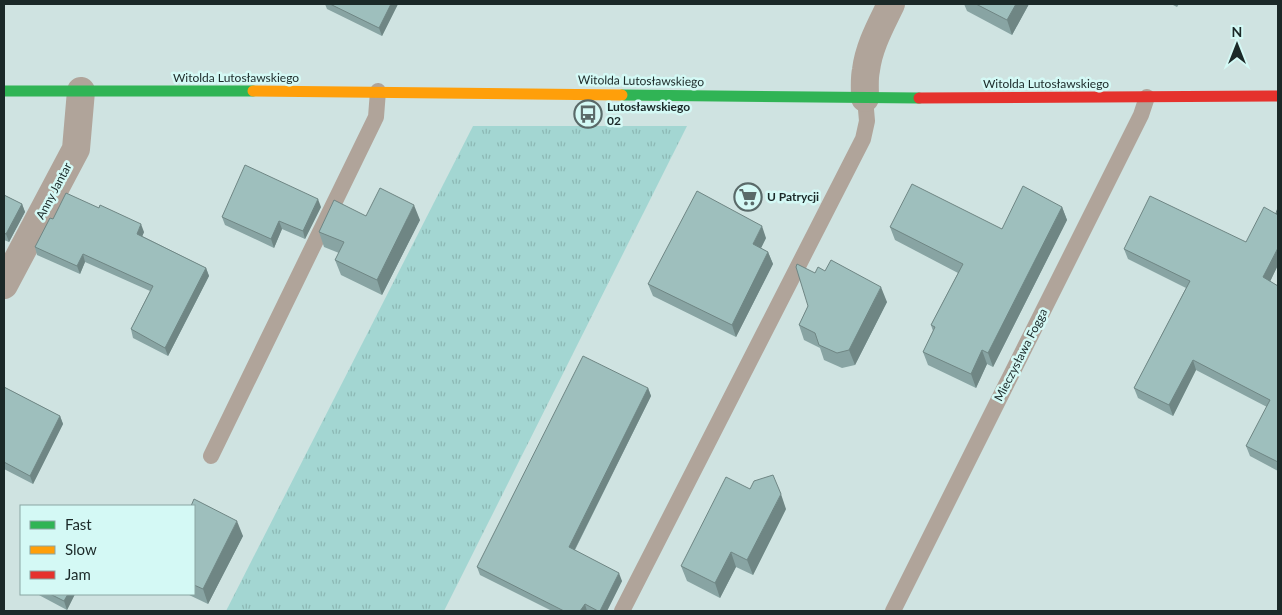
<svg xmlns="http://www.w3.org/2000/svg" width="1282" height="615" font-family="Lato,sans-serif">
	<defs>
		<pattern id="grass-tufts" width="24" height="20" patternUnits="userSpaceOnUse" patternTransform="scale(1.25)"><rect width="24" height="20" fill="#a3d6d2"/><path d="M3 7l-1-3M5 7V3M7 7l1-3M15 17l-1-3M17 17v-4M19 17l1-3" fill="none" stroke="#8cb8b4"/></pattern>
	</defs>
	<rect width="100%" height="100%" fill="#cfe3e1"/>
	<path fill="url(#grass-tufts)" d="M473,126H687L444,611H226Z"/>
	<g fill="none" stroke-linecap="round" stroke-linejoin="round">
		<path stroke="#b0a49a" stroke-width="16" d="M211,456L376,117L378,91
			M622,611L863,139L867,121L865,98
			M893,611L1141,115L1147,97"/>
		<path stroke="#b0a49a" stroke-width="28" d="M865,98C865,88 864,79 866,70C869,46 881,25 891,4
			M4,285L76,149L81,91"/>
		<path stroke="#30b455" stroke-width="11" d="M4,91H253
			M622,95L919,98"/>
		<path stroke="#ff9f0a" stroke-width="11" d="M253,91L622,95"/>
		<path stroke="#e5322d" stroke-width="11" d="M919,98L1278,96"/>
	</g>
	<path fill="#88a4a3" d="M325,4H398L382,36L327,9Z
		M964,4H1029L1012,35L967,11Z
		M1171,4H1179L1177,7Z
		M4,195L22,204L25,212L9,242L4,240V241Z
		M321,207L305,239L282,229L274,248L225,225L222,217Z
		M1062,207L1067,220L993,367L987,364L976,388L928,365L923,352L933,331L931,325L958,273L895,240L890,227L1002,229Z
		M1278,208V265L1270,281L1278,286V471L1250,456L1246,446L1267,407L1196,370L1173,416L1138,398L1134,388L1186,288L1128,259L1124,249L1246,242L1276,213Z
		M366,216L420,220L382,295L341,275L335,260L339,253L324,247L319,232Z
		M53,219L144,232L142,236L206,268L209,276L168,356L133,338L131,329L150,291L85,262L80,274L37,255L35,247Z
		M766,238L761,248L768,252L773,264L736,337L653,296L648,284Z
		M815,273L887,302L855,365L842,368L824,360L820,348L804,340L799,325L808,306Z
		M4,387L60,416L63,424L33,484L4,469Z
		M648,388L651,396L575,550L622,581L607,611H552L480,575L477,567Z
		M194,506L243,536L208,604L187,594H194Z
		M786,509L753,575L736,567L720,598L687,581L681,566Z
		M37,594H75L67,610Z"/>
	<path fill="#6f8684" d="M391,4H398L382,36L379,28Z
		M1016,4H1029L1012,35L1007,20Z
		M318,199L321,207L305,239L303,231Z
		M22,204L25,212L9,242L6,234Z
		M414,205L420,220L382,295L377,280Z
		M1062,207L1067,220L993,367L988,353Z
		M279,221L282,229L274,248L271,239Z
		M141,224L144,232L140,242L137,234Z
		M762,226L766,238L757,256L753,244Z
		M1278,248V265L1267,288L1263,277Z
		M768,252L773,264L736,337L732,325Z
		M83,254L85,262L80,274L77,266Z
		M206,268L209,276L168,356L165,348Z
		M881,287L887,302L855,365L849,350Z
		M982,350L987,364L976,388L971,374Z
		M1193,360L1196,370L1173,416L1169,405Z
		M648,388L651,396L572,555L569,547Z
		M60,416L63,424L33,484L30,476Z
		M781,494L786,509L753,575L747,560Z
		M237,521L243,536L208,604L203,589Z
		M731,552L736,567L720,598L715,583Z
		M619,573L622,581L607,611H600Z
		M68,594H75L67,610L64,601Z
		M585,604L587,611H580Z"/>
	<path fill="#9ebfbd" stroke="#6f8684" d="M330,4H391L379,28Z
		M976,4H1016L1007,20Z
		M245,165L318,199L303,231L279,221L271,239L222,217Z
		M912,184L1002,229L1023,186L1062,207L988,353L982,350L971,374L923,352L935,327L931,325L963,264L890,227Z
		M380,188L414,205L377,280L335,260L344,242L319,232L334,200L366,216Z
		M697,191L762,226L753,244L768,252L732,325L648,284Z
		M66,193L99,208L100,205L141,224L137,234L206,268L165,348L131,329L153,286L83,254L77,266L35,247L50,218L53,219Z
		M4,195L22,204L6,234L4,233Z
		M1150,196L1246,242L1264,207L1278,215V248L1263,277L1278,286V462L1246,446L1270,400L1193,360L1169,405L1134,388L1190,281L1124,249Z
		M1278,208V215L1276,213Z
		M831,260L881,287L849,350L837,353L819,345L815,333L799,325L808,306L796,267L797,264L815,273L818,267L825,271Z
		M583,356L648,388L569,547L619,573L600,611H598L585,604L580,611H564L477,567Z
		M4,387L60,416L30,476L4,462Z
		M773,475L781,494L747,560L731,552L715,583L681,566L726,477L750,489L754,481Z
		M194,499L237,521L203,589L194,585V506H191Z
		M50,594H68L64,601Z"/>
	<defs>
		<g id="bus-ring" transform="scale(1.4375)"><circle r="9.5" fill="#d4f9f5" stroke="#5a6a69" stroke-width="1.5"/><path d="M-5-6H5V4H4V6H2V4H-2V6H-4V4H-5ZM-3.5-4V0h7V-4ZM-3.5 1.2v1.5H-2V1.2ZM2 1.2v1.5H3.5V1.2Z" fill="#5a6a69"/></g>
		<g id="supermarket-ring" transform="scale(1.4375)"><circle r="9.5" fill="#d4f9f5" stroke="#5a6a69" stroke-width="1.5"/><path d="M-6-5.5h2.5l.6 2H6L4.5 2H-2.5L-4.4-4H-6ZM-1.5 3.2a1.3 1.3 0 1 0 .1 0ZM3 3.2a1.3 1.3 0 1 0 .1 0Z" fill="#5a6a69"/></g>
	</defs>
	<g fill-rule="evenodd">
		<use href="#bus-ring" x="588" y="114"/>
		<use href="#supermarket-ring" x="748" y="197"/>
	</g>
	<g text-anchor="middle" stroke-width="5" stroke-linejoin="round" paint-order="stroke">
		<g font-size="12" fill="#1b2928" stroke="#d4f9f5">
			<text x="236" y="82">Witolda Lutosławskiego</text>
			<text transform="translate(641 81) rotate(1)" y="4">Witolda Lutosławskiego</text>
			<text x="1046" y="88">Witolda Lutosławskiego</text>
			<text transform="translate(54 191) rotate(-62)" y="4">Anny Jantar</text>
			<text transform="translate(1021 355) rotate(-63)" y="4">Mieczysława Fogga</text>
		</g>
		<g font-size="12" font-weight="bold" fill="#1b2928" stroke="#d4f9f5" text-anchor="start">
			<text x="607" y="111">Lutosławskiego<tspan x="607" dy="14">02</tspan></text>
			<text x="767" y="201">U Patrycji</text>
		</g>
	</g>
	<rect width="1282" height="615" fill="none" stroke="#1b2928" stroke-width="10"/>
	<rect x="20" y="505" width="175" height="90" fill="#d4f9f5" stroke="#8aa6a3"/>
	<rect x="30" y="521" width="25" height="8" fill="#30b455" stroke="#8aa6a3"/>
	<text x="65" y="530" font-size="15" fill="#1b2928">Fast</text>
	<rect x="30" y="546" width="25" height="8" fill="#ff9f0a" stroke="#8aa6a3"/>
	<text x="65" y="555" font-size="15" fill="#1b2928">Slow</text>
	<rect x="30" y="571" width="25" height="8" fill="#e5322d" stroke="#8aa6a3"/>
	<text x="65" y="580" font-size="15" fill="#1b2928">Jam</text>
	<g transform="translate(1237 45)" stroke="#d4f9f5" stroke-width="4" paint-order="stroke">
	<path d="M0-4L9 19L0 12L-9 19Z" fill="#1b2928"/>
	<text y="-8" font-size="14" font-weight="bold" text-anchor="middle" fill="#1b2928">N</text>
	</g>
</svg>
